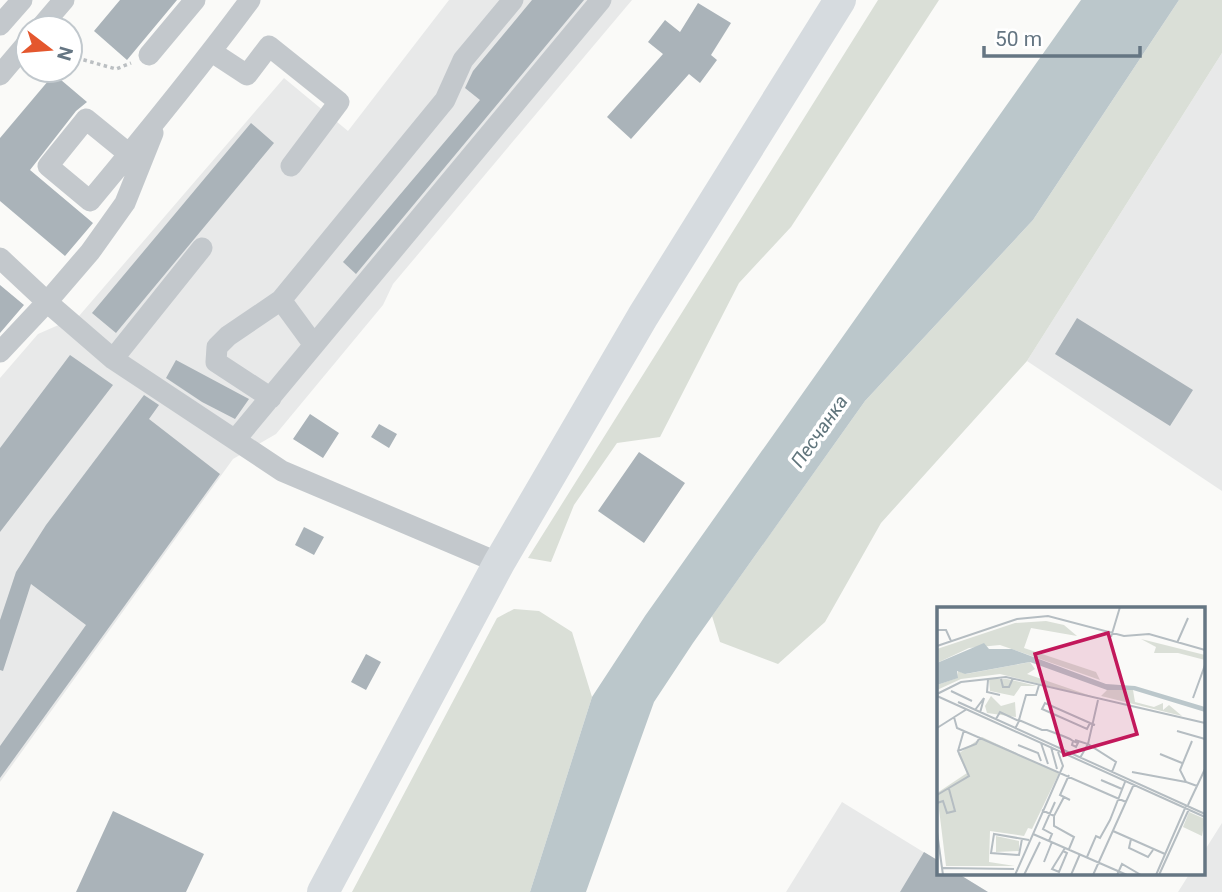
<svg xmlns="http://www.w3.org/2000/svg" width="1222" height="892" font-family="Roboto,sans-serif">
	<rect width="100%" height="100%" fill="#fafaf8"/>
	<path fill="#e8e9e9" d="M449,0H632L393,284L383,305L276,434L233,459L0,782V378L38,334L79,316L284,78L348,131Z
		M1222,53V491L1027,361Z
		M842,802L938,861L939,873H957L988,892H786Z
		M1222,823V892H1178L1190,873H1203V853Z"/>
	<path fill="#dadfd7" d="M878,0H939L791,227L739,283L660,437L617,443L574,505L551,562L528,558Z
		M1179,0H1222V53L1027,361L881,523L825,622L778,664L720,642L712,616L865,401L1033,220Z
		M514,609L539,611L572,632L592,697L530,892H352L497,618Z"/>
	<path fill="#bbc7cb" d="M1081,0H1179L1033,220L865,401L693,643L654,702L586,892H530L592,697L645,616Z"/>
	<path fill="#aab3b9" d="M120,0H177L127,60L94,31Z
		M532,0H584L356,274L343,262L480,100L465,88L473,71Z
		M698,3L731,23L711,55L717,60L700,83L689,74L631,139L607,117L663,54L648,42L665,20L680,32Z
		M54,74L87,102L76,111L30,170L93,223L65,256L0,201V138Z
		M251,123L274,143L116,333L92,313Z
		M0,285L24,305L0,333Z
		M1077,318L1193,390L1170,426L1055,354Z
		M70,355L113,385L0,532V448Z
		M176,360L249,399L235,419L202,402L166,378Z
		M144,395L159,405L149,419L220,474L0,778V746L86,625L31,584L3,671L0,670V620L16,572L46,525Z
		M310,414L339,433L323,458L293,439Z
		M379,424L397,434L389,448L371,437Z
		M639,452L685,483L644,543L598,511Z
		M304,527L324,537L314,555L295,545Z
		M366,654L381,662L366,690L351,682Z
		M113,811L204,854L186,892H76Z
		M924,852L939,861V873H957L988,892H900Z"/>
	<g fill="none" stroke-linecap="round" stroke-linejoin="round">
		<path stroke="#bbbfc2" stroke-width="3.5" stroke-dasharray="3.5 3.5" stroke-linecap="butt" d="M70,56L116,69L131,63"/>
		<path stroke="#c3c8cc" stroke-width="21" d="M0,25L22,0
			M40,28L64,0
			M212,52L247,75L269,46L339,102L291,166
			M149,55L195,0
			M0,75L28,42
			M129,154L86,119L48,166L90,201C145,135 199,69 250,0
			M0,258L47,302L90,252L125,203L153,133
			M281,300L314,345
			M0,352L47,302L113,359L282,471L499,563
			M113,359L202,248
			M271,398L216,362L217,347L228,336L281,300L445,100L463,60L513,0
			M235,440L601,0"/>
		<path stroke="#d6dbdf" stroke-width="32" d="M323,892L499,563L643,316L840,0"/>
	</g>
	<g text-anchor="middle" stroke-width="7" stroke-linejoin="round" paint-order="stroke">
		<g font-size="19" font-style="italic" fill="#60757c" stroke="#fff">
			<text transform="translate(819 431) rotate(-55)" y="7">Песчанка</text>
		</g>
	</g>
	<g transform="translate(937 607)">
		<rect width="268" height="268" fill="#fafaf8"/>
		<path d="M109,14L127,18L140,29L94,21L87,41L159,65L163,73L63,38L32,41L0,56V42L78,16ZM204,32L268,48V53L241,46H217L219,40ZM93,55L98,62L90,67L160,91L63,67L24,72L0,83V78L20,71L21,64L29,67ZM52,72H70L100,79H84L77,89L53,84ZM170,83H196L198,95L217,100L226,96V103L232,98L245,109L164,89ZM54,89L64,99L78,95L79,110L50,106L48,99ZM45,130L122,166L95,222L91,221L87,229L53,224L52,255L78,259H9L0,186L30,166L21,147ZM252,205L268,212L265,229L246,220ZM59,229L82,234V244L59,245Z" fill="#dadfd7"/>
		<path d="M47,36L52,42H75L169,77L198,79L268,100V105L196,83H170L93,55L28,67L20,64L21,71L0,78V56Z" fill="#bbc7cb"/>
		<path fill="none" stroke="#b5bdc2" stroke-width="2" d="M0,23H9L14,34M174,30L183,0M240,36L251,11M0,39L80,12L111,9L187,29L212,27L268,43M64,72L66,80H72L76,71M51,73L50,85L63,88M14,84L35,94M0,87L24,75L69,70L268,116M0,89L268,210M256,91L268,58M161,93L151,137L179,155L175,165M21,95L268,207M38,103L47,91L43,106M17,110L20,121L189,195M59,112L63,105L82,114L78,122M82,113L89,88H99L102,78M82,114V113L105,123H110L126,129L133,132L136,134L141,136L139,140L135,138L136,134M153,116L150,122L105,102L108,96L153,116L158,118M0,121L30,102M240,124L268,132M138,133L151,137L143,151M255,134L243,163L249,175L260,179M104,136L111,157M81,138L101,146L104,154M114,140L120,162M21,144L27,123M223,147L245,156M195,165L249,175M132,168L123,188L133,193M164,173L185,182M0,188L32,169L21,144L39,137L43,130M0,196L6,194L10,206L18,204L12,182M251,198L268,162M105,203L117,209L127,190M117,209V219L137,230L132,242M176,224L228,247M0,225L6,268M96,227L190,268M85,232L82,248L54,246L57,227L92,233M194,232L192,241L211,250L216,243M112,234L115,227L106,222L118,195M126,244L130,246L122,265L115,262L128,241M150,250L159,229L163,231L173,213L188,175M107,255L115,235M6,261L77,262M78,268L126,159L121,145M87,268L103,235M134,268L143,247M156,268L197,177M180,268L185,257L204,268M219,268L249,199M222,268L252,202"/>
		<path fill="#c2185b" fill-opacity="0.15" stroke="#c2185b" stroke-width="3.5" d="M171,26L200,127L127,148L98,47Z"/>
		<rect width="268" height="268" fill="none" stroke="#657683" stroke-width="3.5"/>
	</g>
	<g transform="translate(49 49) rotate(106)"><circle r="33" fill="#ffffff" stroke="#c1c8cd" stroke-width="2"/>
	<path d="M0-5L12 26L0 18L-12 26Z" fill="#e4572e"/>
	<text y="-10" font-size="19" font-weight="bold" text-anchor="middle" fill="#657683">N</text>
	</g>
	<path d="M984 46v10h156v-10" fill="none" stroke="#657683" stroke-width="3.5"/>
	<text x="995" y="46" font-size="21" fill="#657683" stroke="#ffffff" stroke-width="5" paint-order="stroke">50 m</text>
</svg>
